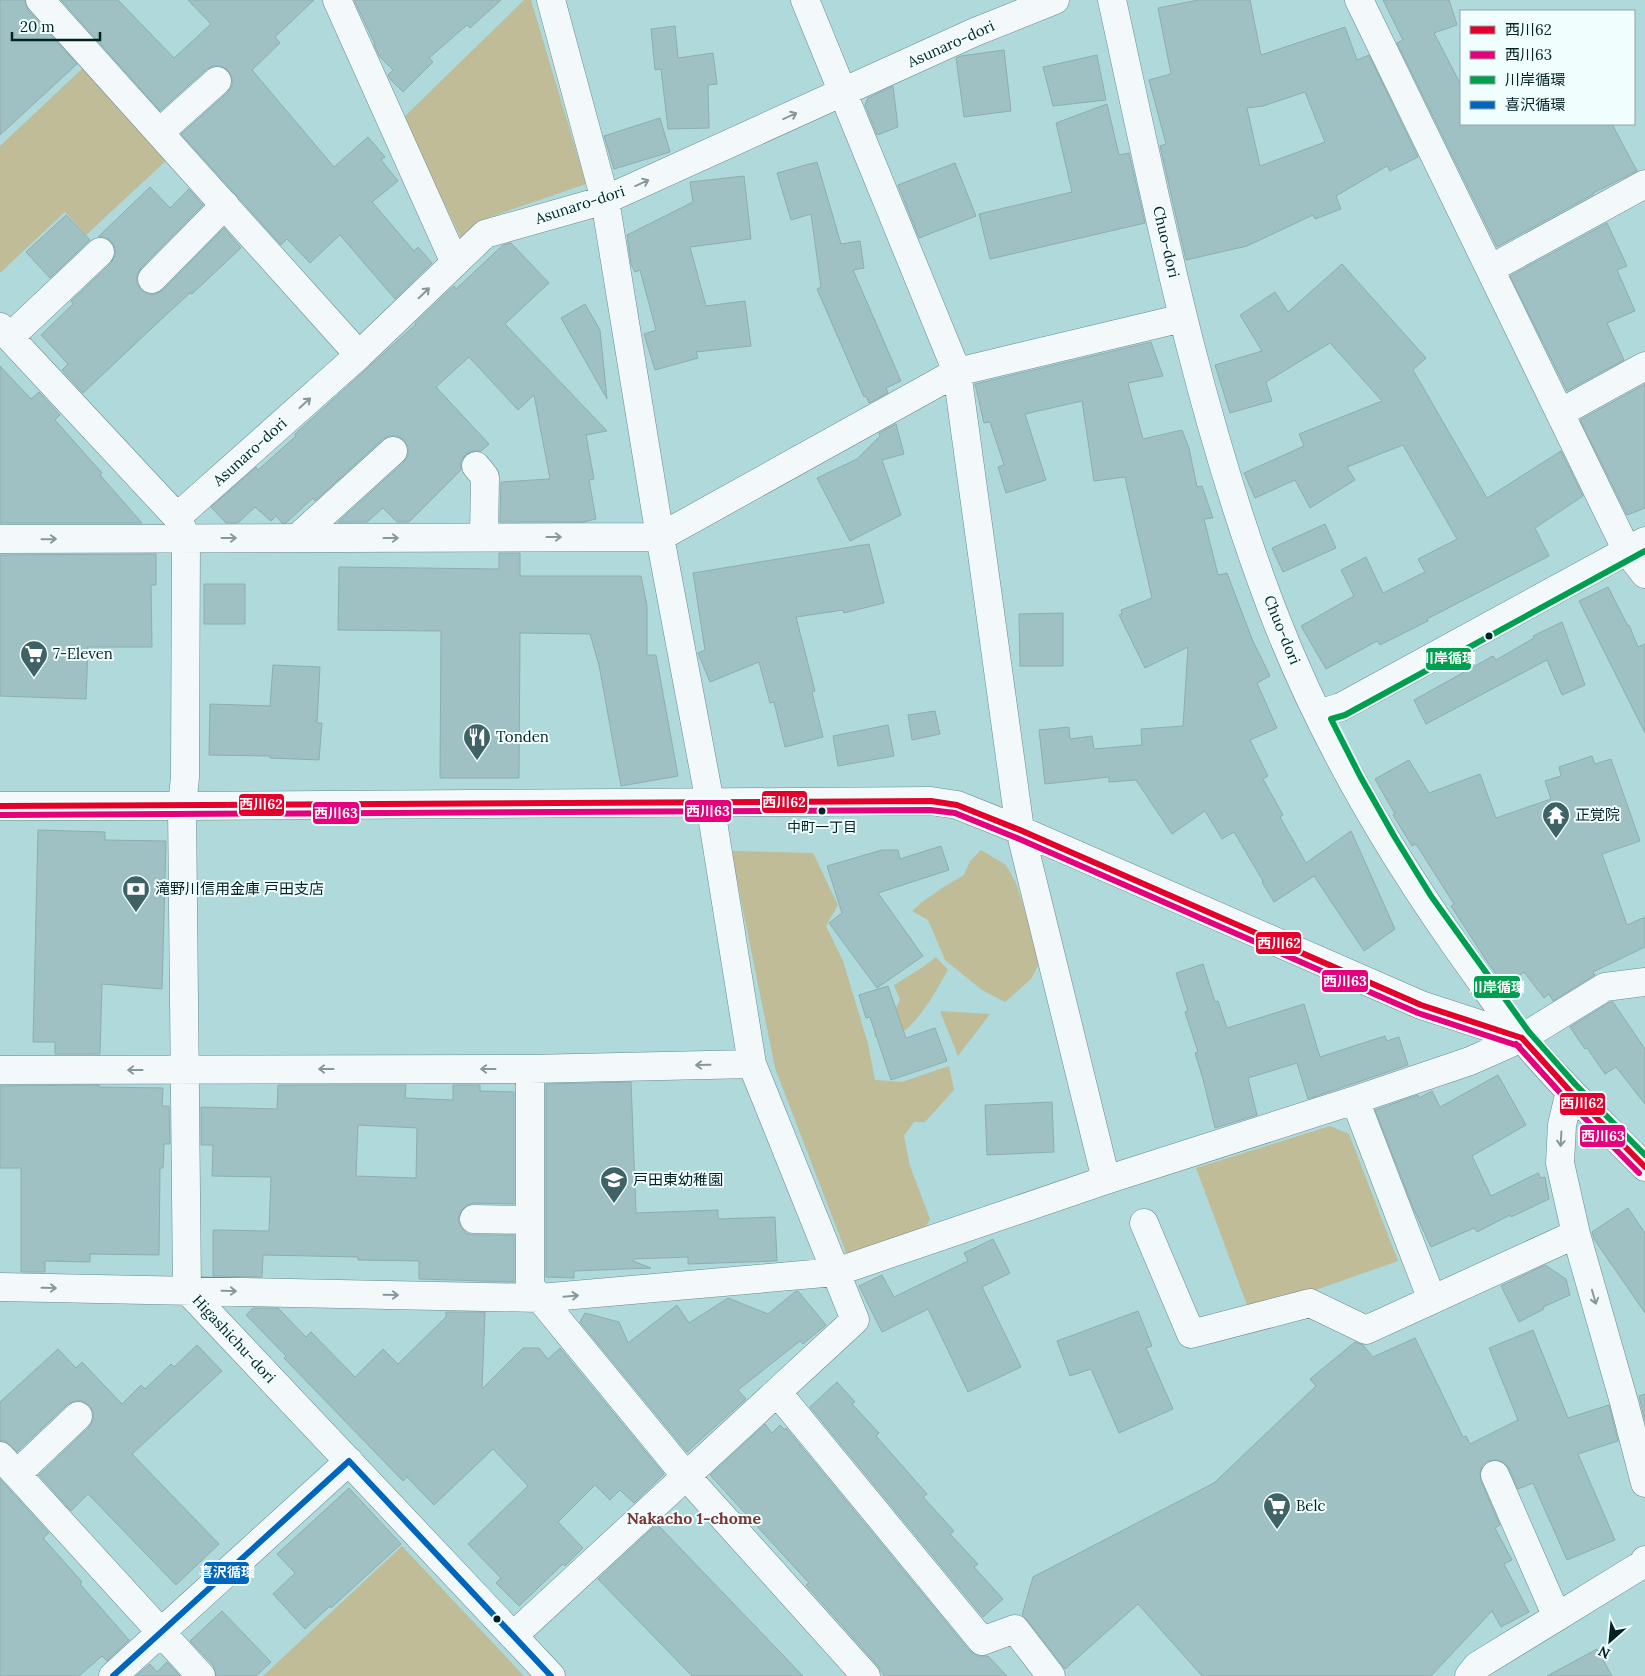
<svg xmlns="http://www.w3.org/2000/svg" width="1645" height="1676" font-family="Lora,'Noto Sans JP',serif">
	<rect width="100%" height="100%" fill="#afd9db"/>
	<path fill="#c0bc97" d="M524,0H531L586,184L490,217L463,242L403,118Z
		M85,66L170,157L86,235L65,212L0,273V146Z
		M981,850L1006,865L1016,883L1041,960L1031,979L1005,1002L982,990L945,960L928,920L912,911L921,903L942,888L964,875L970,861Z
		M731,851L813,853L838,905L826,926L843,961L868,1044L875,1080L902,1082L949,1066L954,1090L925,1122H914L904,1136L910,1166L930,1219L923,1231L847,1255L775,1068Z
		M936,957L948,970C930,1001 918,1025 887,1043L874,1036L877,1020L894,1012L900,1000L894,985L923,967Z
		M940,1011L990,1014L958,1056Z
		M1330,1126L1349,1134L1398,1261L1250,1313L1196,1168Z
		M402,1546L524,1676H263Z"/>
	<path fill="#a0c1c3" stroke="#8daeb0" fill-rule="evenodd" d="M0,0H25L28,10L77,64L0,135Z
		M61,0H118L174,58L211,24L188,0H314L275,37L280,43L252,70L334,167L368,137L385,157L381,160L398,181L372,202L414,251L418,247L432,263L395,299L340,235L310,263L287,239L281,245L181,134L228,92L232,85V78L228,70L221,66H213L207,69L160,111Z
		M354,0H501L470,28L467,25L429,58L433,62L403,92L390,79L388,75L393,70L380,57L374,45L375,44Z
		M1198,0H1250L1261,55L1345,27L1357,60L1369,55L1418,157L1390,171L1387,166L1336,196L1341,209L1315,219L1313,215L1247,246L1186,260L1160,146L1166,144L1149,80L1171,74L1158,8ZM1305,92L1325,142L1260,166L1247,108L1263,106Z
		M1383,0H1449L1457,25L1434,33L1461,85V124H1612L1637,171L1593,193L1594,194L1497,247L1397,43L1403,40Z
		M675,26L678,58L713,53L717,84L708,85L709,128L668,129L661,69L655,70L651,29Z
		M1004,50L1011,111L964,117L956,58L961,56Z
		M1097,55L1106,100L1053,106L1043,67Z
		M893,86L898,127L877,135L865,105L868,98Z
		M1107,104L1119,155L1129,153L1145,223L990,259L979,214L1072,192L1056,123Z
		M660,118L670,152L614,169L604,136Z
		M817,162L841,244L860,241L864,268L853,270L901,381L886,388L888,393L869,403L866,396L864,397L817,289L821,287L811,214L791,220L777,173Z
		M955,163L976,216L919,238L898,185Z
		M744,176L751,239L690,247L706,306L745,301L751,346L696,352L698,358L655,370L644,334L656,330L640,270L635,272L631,264L627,235L693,202L690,182Z
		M150,187L170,208L189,189L203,205L141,268L137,275V283L141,290L148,294H156L163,290L224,228L241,248L192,294L190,293L168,313L83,393L62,370L68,364L41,335L73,304L71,301L111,263L115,256V248L111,241L105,237H98Z
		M66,215L90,240L50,278L26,252Z
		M1607,223L1627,266L1617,270L1635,311L1607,323L1624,360L1567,391L1510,276Z
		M511,243L549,283L505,324L607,431L586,435L594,479L589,480L596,519L583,522H500L501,482L550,479L534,395L518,410L469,357L436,387L489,444L481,451H473L466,454L461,461V470L409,522H397L383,508L367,522H338L404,462L408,455V447L404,440L397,436H389L383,439L315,501L313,498L286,523H282L276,516L271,521L255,507L238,523H226L211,507L256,467L258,470L296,436L295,434L416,324L415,323L454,286L456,289L503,245Z
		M1342,264L1426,358L1413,370L1487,498L1561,451L1583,496L1535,528L1549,556L1427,619L1428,621L1380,645L1377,641L1326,669L1301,626L1354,596L1341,570L1366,557L1383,593L1425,572L1418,559L1457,539L1403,445L1347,467L1355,480L1310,508L1295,480L1255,498L1244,473L1304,446L1299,434L1382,401L1330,343L1266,382L1272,401L1230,413L1215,365L1262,351L1240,315L1275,292L1288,312Z
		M585,304L600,330L607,399L561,318Z
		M1151,342L1163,376L1128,383L1143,439L1182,430L1189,448L1197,487L1202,486L1213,518L1204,519L1218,575L1227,573L1252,639L1270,676L1257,683L1277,728L1250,740L1268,776L1263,779L1283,815L1280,817L1306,863L1351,831L1395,929L1364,951L1314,876L1274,902L1262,882L1263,881L1234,832L1222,839L1205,811L1172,834L1136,780L1109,782V777L1045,784L1039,730L1069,727L1070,739L1092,736L1094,749L1142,745L1141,729L1183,726L1188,647L1145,668L1119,615L1122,614L1121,610L1152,598L1136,528L1125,477L1094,481L1082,401L1025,414L1046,480L1006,493L998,467L1004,465L990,422L984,423L975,384Z
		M0,366L31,399L39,392L60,415L55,420L102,473L100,475L142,523H0Z
		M1645,384V508L1627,515L1580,420Z
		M896,424L904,454L882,460L901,515L850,541L817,478L857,459L880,436L879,433Z
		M1325,524L1336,548L1283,572L1272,548Z
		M869,544L884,603L844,613L843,610L796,617L815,691L812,692L823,737L785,747L774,702L770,703L759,662L710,682L698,653L705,650L693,573Z
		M499,553H520V576H641L647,606V655H656L678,776L621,786L599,665L590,634L520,633L519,778H440L441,631L338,630L339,567L499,569Z
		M156,554V585H151L152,647H88L86,699L0,696V555Z
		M204,584H245V624H204Z
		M1608,587L1628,626L1629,625L1638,647L1645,644V733L1579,601Z
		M1063,613V666H1020L1019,614Z
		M1562,622L1585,685L1562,695L1547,660L1426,724L1414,700L1493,656L1496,660L1534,638L1533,636Z
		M273,665L320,667L317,723H322L319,760L270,758V756L209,755L210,704L270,706Z
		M935,711L940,734L912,740L908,715Z
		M888,725L894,756L838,766L833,736Z
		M1592,756L1595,764L1611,759L1640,841L1602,854L1627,925L1645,917V947L1593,972L1595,975L1553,1001L1549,994L1544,998L1524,972L1505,986L1488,963L1451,906L1454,904L1416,844L1412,846L1393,815L1395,814L1375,779L1409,760L1429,793L1480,774L1496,818L1551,799L1545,781L1561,776L1559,767Z
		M38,830L105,832V840L166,841L162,989L102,984L100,1054H55V1042H33Z
		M941,846L949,870L878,893L923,956L877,988L829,923L842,913L827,866L882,850H898L900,859Z
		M1203,964L1215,1002L1218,1001L1227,1028L1304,1004L1320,1057L1385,1036L1387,1041L1399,1037L1408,1065L1308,1099L1297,1063L1248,1078L1257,1115L1215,1128L1203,1079L1195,1053L1198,1052L1185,1012L1188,1011L1176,973Z
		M888,986L906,1038L935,1028L947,1061L891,1080L870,1017L866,1018L859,995Z
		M1610,1002H1613L1645,1049V1104L1616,1067L1605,1074L1587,1048L1585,1049L1570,1027Z
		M1498,1075L1526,1125L1472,1156L1491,1196L1538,1173L1541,1178L1545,1177L1549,1199L1511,1217L1510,1215L1477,1232L1474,1228L1431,1247L1414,1210L1375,1110L1418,1095L1419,1098L1432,1091L1440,1107Z
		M631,1082L636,1213L718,1210V1219L775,1217L777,1261L688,1264V1257L633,1259V1261L651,1268L574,1271V1278L546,1277V1084Z
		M99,1085V1087L163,1088L162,1106H169L170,1144H164L163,1168H160L159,1255L90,1254V1262L45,1261V1272H21V1168H0V1086Z
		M278,1085H406L405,1098L453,1100V1085H480V1091L514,1092V1204L474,1203L467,1205L461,1211L458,1219L461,1227L466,1233L474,1235H514V1282L419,1279V1261L358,1260V1257L263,1255L262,1277L213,1276V1230L269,1231L271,1177L212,1176L213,1145H201V1107L277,1109ZM358,1125L417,1128L416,1178L356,1176Z
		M1052,1102L1054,1152L987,1155L985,1105Z
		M1628,1208L1645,1233V1313L1594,1239L1592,1232Z
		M993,1239L1010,1273L982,1287L1021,1367L968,1392L928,1309L882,1332L859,1286L882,1275L894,1297L968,1261L964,1253Z
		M1545,1265L1566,1279L1570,1295L1543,1307L1544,1309L1519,1322L1501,1286Z
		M796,1291H798L826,1325L803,1344L800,1341L738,1390L746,1399L687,1452L580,1322L585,1313L619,1322L628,1343L677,1305L689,1323L728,1298L768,1314Z
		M253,1308H278L306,1337L311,1332L355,1377L383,1349L398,1364L446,1317V1312H485L482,1389L523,1348H539L548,1359L560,1348L664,1474L634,1503L620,1490L610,1500L595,1485L558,1522L583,1548L565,1566L563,1564L519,1606L496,1583L501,1578L468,1544L528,1486L493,1449L434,1505L407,1477L403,1481L284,1358L286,1356L246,1315Z
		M1138,1311L1152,1346L1146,1348L1173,1409L1119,1433L1091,1369L1070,1376L1057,1341Z
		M1533,1330L1568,1418L1609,1405L1618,1441L1578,1454L1615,1540L1567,1560L1533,1483L1518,1489L1509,1469L1505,1463L1497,1460L1488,1461L1482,1466L1480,1473L1481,1481L1500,1525L1495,1528L1512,1560L1504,1564L1529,1612L1501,1627L1492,1611L1431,1676H1202L1138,1604L1065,1669L1027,1620L1022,1615L1033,1577L1214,1483L1316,1386L1310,1379L1355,1342L1363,1345L1373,1357L1415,1338L1463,1437L1466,1436L1470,1444L1518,1420L1489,1348Z
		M197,1345L222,1371L132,1454L219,1544L176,1585L88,1494L71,1511L39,1475L89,1427L93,1420V1412L90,1406L82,1401H74L68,1404L17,1452L5,1441H0V1402L58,1349L76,1368L82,1362L122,1404L141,1385L145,1389L171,1364L174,1367Z
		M837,1382L855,1402L852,1404L879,1433L876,1436L927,1494L923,1497L954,1531L950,1534L978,1564L974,1567L1003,1599L983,1617L810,1407Z
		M1645,1394V1421L1639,1396Z
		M765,1424L772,1433L780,1425L785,1430L786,1428L970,1651L978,1656H988L1007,1676H884L878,1666L806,1585L809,1583L710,1475Z
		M0,1479L49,1533L43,1538L82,1582L80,1584L129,1640L107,1661L102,1656L79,1676H0Z
		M349,1488L401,1544L331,1608L330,1606L305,1629L273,1594L295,1573L277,1554Z
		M657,1524L803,1676H692L598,1579Z
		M222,1611L271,1662L256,1676H216L213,1665L190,1641Z
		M1597,1649L1612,1676H1547Z
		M167,1662L180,1676H136L150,1664L157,1672Z"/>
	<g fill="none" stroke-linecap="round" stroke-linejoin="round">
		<g stroke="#688b8c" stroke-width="29">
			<path id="minor" d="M40,0L359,355
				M337,0L455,263
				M805,0L957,372L1020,830L1106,1180
				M1112,0C1157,205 1197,412 1272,609C1321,738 1392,858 1473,970C1489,992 1505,1017 1523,1039C1560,1084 1604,1125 1645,1167
				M1359,0L1627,551L1645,574
				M160,132L217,81
				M1490,269L1645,184
				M152,279L225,205
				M0,327L177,517L186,537L185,777L182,806L187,1290L551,1676
				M10,337L100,252
				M1560,413L1645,366
				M476,466L485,477L484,537
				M177,517L359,355L485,234L605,200L975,32L1055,0
				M297,538L393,451
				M0,539L660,537L957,372L1183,318
				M1318,714L1341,707L1645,541
				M0,806H182L931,801L957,805L1020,830L1421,1005L1522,1038
				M530,1069V1286L686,1476L866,1676
				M0,1070L530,1069L752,1064
				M1570,1091L1562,1125L1560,1163L1576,1234L1624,1402L1645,1483
				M1355,1100L1432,1300
				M474,1219L530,1220
				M1144,1223L1191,1334L1310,1303L1366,1330L1576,1234
				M0,1287L540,1298L836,1272L1106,1180L1355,1100L1470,1061L1522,1038L1605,987L1645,982
				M777,1392L982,1641L1015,1629L1051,1676
				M0,1456L201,1676
				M17,1474L78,1416
				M1495,1475L1557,1617
				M513,1636L855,1320L752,1064L710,803L660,537L605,200L551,0
				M113,1676L349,1461
				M1469,1676L1477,1666L1643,1564L1645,1560"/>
		</g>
		<use href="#minor" stroke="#f3f9fa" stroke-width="28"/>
		<g stroke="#f0fefe" stroke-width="10">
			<path id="bus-1" d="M0,806L931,801L957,805L1020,830L1421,1005L1522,1038
				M1522,1038L1570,1091L1645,1167"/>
		</g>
		<g stroke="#f0fefe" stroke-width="10">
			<path id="bus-2" d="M0,815L930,810L955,813L1017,838L1418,1013L1519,1046
				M1516,1044L1564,1097L1639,1173"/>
		</g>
		<g stroke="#f0fefe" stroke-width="10">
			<path id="bus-3" d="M1645,551L1345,715L1331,719L1360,776L1394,836L1431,896L1529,1032L1576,1085L1645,1155"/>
		</g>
		<g stroke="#f0fefe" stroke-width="10">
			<path id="bus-4" d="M113,1676L349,1461L551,1676"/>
		</g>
		<use href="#bus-1" stroke="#e4002b" stroke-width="6"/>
		<use href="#bus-2" stroke="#e5007d" stroke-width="6"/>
		<use href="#bus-3" stroke="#009f4f" stroke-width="6"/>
		<use href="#bus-4" stroke="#0065bd" stroke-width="6"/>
	</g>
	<defs><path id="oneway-shaft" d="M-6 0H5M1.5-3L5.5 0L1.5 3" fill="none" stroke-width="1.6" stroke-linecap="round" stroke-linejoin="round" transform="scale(1.25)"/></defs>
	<g stroke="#87989a">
		<use href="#oneway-shaft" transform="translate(790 116) rotate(-24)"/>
		<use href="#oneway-shaft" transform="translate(642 183) rotate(-24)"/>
		<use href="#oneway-shaft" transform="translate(424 293) rotate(-44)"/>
		<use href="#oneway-shaft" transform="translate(305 403) rotate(-42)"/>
		<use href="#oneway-shaft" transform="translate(554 537)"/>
		<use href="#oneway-shaft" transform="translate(229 538)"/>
		<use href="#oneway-shaft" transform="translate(391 538)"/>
		<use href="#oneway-shaft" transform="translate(49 539) rotate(-1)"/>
		<use href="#oneway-shaft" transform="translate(703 1065) rotate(179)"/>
		<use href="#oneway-shaft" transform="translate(326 1069) rotate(180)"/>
		<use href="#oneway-shaft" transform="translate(488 1069) rotate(180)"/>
		<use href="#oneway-shaft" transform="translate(135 1070) rotate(180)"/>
		<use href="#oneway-shaft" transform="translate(1561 1139) rotate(93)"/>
		<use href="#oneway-shaft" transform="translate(49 1288) rotate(1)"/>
		<use href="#oneway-shaft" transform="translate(229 1291) rotate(1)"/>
		<use href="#oneway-shaft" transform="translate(391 1295) rotate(1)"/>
		<use href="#oneway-shaft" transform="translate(571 1296) rotate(-5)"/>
		<use href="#oneway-shaft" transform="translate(1594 1297) rotate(74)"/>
	</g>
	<defs>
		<g id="supermarket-pin" transform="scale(1.4375)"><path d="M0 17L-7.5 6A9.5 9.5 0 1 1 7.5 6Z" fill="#3f6264" stroke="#f0fefe"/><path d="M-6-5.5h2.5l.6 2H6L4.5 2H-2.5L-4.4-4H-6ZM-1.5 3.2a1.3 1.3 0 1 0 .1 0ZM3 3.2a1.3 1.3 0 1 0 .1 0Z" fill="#fff"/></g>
		<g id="restaurant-pin" transform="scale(1.4375)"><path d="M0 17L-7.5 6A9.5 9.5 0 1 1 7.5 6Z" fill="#3f6264" stroke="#f0fefe"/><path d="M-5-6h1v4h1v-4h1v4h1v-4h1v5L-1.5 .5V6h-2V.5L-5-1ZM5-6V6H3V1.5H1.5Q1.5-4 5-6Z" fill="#fff"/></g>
		<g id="temple-pin" transform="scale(1.4375)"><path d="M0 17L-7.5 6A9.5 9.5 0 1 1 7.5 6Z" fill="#3f6264" stroke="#f0fefe"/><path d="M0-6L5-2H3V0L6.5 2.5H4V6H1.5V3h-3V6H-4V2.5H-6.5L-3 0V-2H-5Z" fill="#fff"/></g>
		<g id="bank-pin" transform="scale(1.4375)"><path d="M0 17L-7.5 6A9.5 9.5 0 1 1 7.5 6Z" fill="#3f6264" stroke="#f0fefe"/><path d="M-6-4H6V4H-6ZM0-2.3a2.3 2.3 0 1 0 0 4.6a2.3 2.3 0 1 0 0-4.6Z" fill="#fff"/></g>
		<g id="school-pin" transform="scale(1.4375)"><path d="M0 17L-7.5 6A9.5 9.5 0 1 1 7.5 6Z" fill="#3f6264" stroke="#f0fefe"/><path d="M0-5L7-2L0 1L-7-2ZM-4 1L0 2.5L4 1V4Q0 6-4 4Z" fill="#fff"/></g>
	</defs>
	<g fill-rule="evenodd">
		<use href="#supermarket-pin" x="34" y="654"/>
		<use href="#restaurant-pin" x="477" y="737"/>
		<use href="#temple-pin" x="1556" y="815"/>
		<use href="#bank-pin" x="136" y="889"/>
		<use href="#school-pin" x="614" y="1180"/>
		<use href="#supermarket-pin" x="1277" y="1506"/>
	</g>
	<g fill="#022224" stroke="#f0fefe" stroke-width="2">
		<circle cx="1489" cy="636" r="4.5"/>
		<circle cx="822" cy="811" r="4.5"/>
		<circle cx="497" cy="1619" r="4.5"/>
	</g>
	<g text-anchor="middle" stroke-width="4" stroke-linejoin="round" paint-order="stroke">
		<g font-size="14" fill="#022224" stroke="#f0fefe">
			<text x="822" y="832">中町一丁目</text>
		</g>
		<g font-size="15" fill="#022224" stroke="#f0fefe">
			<text transform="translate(951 44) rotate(-24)" y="5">Asunaro-dori</text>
			<text transform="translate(580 205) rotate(-18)" y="5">Asunaro-dori</text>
			<text transform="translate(1166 242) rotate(77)" y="5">Chuo-dori</text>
			<text transform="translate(250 452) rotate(-42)" y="5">Asunaro-dori</text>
			<text transform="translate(1282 630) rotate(68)" y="5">Chuo-dori</text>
			<text transform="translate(234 1339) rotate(47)" y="5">Higashichu-dori</text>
		</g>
		<g font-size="15" fill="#022224" stroke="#f0fefe" text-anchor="start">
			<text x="53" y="659">7-Eleven</text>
			<text x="496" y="742">Tonden</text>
			<text x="1575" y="820">正覚院</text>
			<text x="155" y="894">滝野川信用金庫 戸田支店</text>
			<text x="633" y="1185">戸田東幼稚園</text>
			<text x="1296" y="1511">Belc</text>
		</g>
		<g font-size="16" font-weight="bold" fill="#7d3538" stroke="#f0fefe">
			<text x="694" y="1524">Nakacho 1-chome</text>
		</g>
	</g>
	<g stroke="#f0fefe" stroke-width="2">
		<rect x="1425" y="647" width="47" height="24" rx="5" fill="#009f4f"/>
		<rect x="761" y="790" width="47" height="24" rx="5" fill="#e4002b"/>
		<rect x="238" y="793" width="47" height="24" rx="5" fill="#e4002b"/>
		<rect x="684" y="799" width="48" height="24" rx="5" fill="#e5007d"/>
		<rect x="312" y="801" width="48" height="24" rx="5" fill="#e5007d"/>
		<rect x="1255" y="931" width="47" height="24" rx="5" fill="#e4002b"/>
		<rect x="1321" y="969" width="48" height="24" rx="5" fill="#e5007d"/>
		<rect x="1473" y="975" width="48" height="24" rx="5" fill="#009f4f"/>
		<rect x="1559" y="1092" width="47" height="24" rx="5" fill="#e4002b"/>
		<rect x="1579" y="1124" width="47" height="24" rx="5" fill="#e5007d"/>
		<rect x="203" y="1561" width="47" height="24" rx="5" fill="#0065bd"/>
	</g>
	<g font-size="14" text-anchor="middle" font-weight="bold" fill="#fff">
		<text x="1448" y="663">川岸循環</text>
		<text x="784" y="807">西川62</text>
		<text x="261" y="809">西川62</text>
		<text x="708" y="816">西川63</text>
		<text x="336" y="818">西川63</text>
		<text x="1279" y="948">西川62</text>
		<text x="1345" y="986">西川63</text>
		<text x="1497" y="992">川岸循環</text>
		<text x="1582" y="1108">西川62</text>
		<text x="1603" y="1141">西川63</text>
		<text x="227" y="1577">喜沢循環</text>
	</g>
	<rect x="1460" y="10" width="175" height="115" fill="#f0fefe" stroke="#91a6a7"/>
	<rect x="1470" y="26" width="25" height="8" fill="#e4002b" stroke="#91a6a7"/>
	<text x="1505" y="35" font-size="15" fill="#022224">西川62</text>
	<rect x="1470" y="51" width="25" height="8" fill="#e5007d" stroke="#91a6a7"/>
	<text x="1505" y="60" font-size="15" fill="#022224">西川63</text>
	<rect x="1470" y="76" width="25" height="8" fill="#009f4f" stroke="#91a6a7"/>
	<text x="1505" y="85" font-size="15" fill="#022224">川岸循環</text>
	<rect x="1470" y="101" width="25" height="8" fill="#0065bd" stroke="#91a6a7"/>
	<text x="1505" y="110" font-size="15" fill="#022224">喜沢循環</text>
	<g transform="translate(1610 1641) rotate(207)" stroke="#f0fefe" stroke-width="4" paint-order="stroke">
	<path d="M0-4L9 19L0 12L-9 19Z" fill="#022224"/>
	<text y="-8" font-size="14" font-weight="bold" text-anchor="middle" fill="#022224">N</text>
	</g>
	<path d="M12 32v8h88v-8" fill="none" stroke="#022224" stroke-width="2.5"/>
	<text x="20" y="32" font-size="15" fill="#022224" stroke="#f0fefe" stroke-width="4" paint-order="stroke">20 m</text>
</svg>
